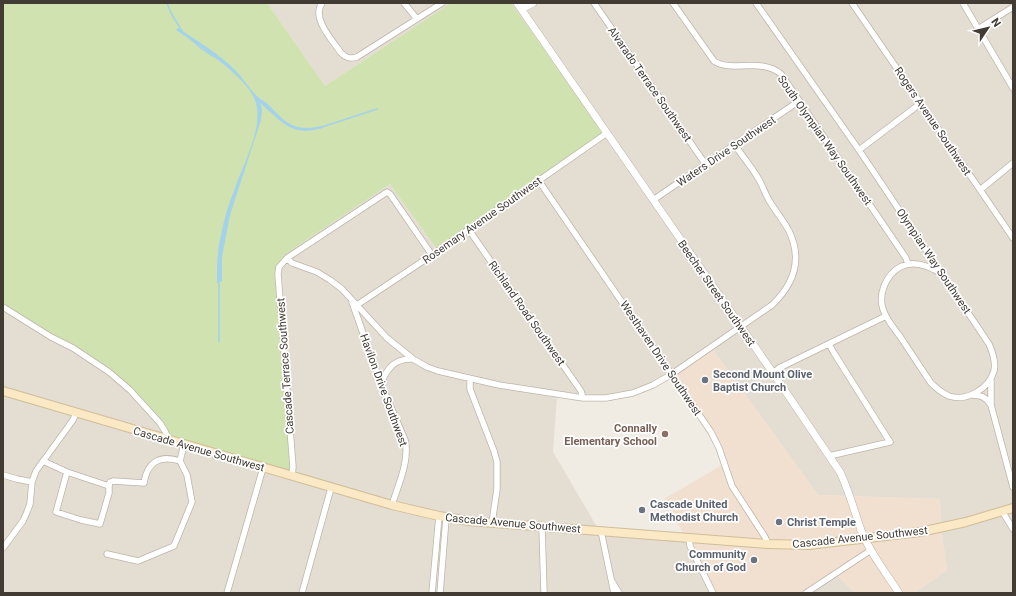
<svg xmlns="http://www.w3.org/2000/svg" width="1016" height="596" font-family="Roboto,sans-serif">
	<rect width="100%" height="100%" fill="#f0ebe3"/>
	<path fill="#e4ddd2" d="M267,3H451L325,86Z
		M511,3H1013V593H914L947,570L941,527L940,499L818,495L711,347L649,384L606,399L557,396L553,452L600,532L686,538L713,593H3V309L94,362L122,381L158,424L165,438L277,276L287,253L390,184L436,248L604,133Z
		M837,575L855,593H810Z"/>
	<path fill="#f1e0cf" d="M711,347L818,495L940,499L941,527L947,570L914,593H855L837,575L810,593H713L686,538L664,499L722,465L716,438L672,371Z"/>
	<path fill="#cfe2af" d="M3,3H267L325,86L451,3H511L604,133L436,248L390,184L287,253L277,276L294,477L165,438L158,424L143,403L94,362L3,309Z"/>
	<path fill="#a3d2ea" d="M178,28C197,41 218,53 235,70C243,78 250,90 259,98C262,100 266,102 269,105C286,124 295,132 322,126L323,128C290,137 283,122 260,103L262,109L261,120L230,215L222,257V281L217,283C217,267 217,251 221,235C224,219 229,203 235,188C243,164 265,126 255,100C247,77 197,44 176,30Z"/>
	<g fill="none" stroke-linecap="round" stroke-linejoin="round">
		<path stroke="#a3d2ea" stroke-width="1.5" d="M167,3L171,13L182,31
			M186,35L202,49L214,57
			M322,127L377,109
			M219,342V282"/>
		<g stroke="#beb5aa" stroke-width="7">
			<path id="minor" d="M322,3C311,18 333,41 341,53C346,58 350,59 357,57L442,3
				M404,3L417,19
				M594,3L706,165
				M673,3L714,61C731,73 761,57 781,74L906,258L908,264
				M756,3L859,150L989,344C993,353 996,362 994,371C989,389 966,402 949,396C942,393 937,389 931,383C920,367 910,351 899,335C893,327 886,319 883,309C878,294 886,275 900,267C915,259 930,266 943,275
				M852,3L1013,238
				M963,3L1013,88
				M978,29L1013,7
				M859,150L921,103
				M539,181L711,432L719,448L732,486L765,537L768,544
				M980,190L1013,163
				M653,200L799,101
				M469,230L581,391L583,398
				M287,258L292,263L317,272L330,280L342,289L387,338L413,359L427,367L438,371L499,385L583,398H606L633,393L653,385L672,374L772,305C794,284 803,260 789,231C784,221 776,212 770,202C765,194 763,186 758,178C751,166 742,156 735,145
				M352,302L381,384L405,440C410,461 398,485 392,505
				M357,305L432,255L607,133
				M3,307L51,337L73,348L109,372L130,390L160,423L165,431L169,440
				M829,344L834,353L890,442L829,456
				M773,373L779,368L886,316
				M991,378V405L1013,487
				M470,379V389L494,451L497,462V489L492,523
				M381,384C387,368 395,358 413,359
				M972,395C981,395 986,397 991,405
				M43,461L67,472L109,486L110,482L113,481L144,483C147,463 159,454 180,461
				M67,472L56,512L81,520L100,524L109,493V486
				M3,475L17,479L32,482
				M292,476L293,467L278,274L279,267L287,258L387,192L390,194L432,255
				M1002,511L1013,529
				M542,527L544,593
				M601,531L614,593
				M689,538L690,546L713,593
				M3,548L23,521L27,512L30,504L32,482L36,471L73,420L76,413
				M107,554L138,561L174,546L192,502L187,475L180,461L184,444
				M613,583L619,593
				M227,593L263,468
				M302,593L331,488
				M432,593L439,516
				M440,593L446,518
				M806,593L871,550"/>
		</g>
		<g stroke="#beb5aa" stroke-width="8">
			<path id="tertiary" d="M517,3L773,373L840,472C849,491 854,510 861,530C870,553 886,573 899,593
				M521,9L533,3"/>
		</g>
		<g stroke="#d0bd99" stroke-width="10">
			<path id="secondary" d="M3,391L392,505L439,516L469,521L768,544L809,545L920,532L966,522L1013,508"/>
		</g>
		<use href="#minor" stroke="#fff" stroke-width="5.5"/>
		<use href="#tertiary" stroke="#fff" stroke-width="7"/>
		<use href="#secondary" stroke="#fae9c4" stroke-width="8"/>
	</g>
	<g fill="#6b7280" stroke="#fff" stroke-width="1.5">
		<circle cx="705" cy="380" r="4"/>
		<circle cx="642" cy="510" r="4"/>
		<circle cx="779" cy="522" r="4"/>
		<circle cx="754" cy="560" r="4"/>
	</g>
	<circle fill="#8d6e63" stroke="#fff" stroke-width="1.5" cx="665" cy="434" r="4"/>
	<g text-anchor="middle" stroke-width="3.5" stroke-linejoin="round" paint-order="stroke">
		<g font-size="11" fill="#423b34" stroke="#fff">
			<text transform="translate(650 84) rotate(55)" y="4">Alvarado Terrace Southwest</text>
			<text transform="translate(933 121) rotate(56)" y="4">Rogers Avenue Southwest</text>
			<text transform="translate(825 140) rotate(55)" y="4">South Olympian Way Southwest</text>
			<text transform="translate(726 151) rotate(-34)" y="4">Waters Drive Southwest</text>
			<text transform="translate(482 220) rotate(-35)" y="4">Rosemary Avenue Southwest</text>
			<text transform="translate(934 261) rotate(56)" y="4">Olympian Way Southwest</text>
			<text transform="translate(717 293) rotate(55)" y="4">Beecher Street Southwest</text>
			<text transform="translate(527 313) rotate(55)" y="4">Richland Road Southwest</text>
			<text transform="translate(661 358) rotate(56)" y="4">Westhaven Drive Southwest</text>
			<text transform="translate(285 366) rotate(-94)" y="4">Cascade Terrace Southwest</text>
			<text transform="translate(384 390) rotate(70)" y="4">Havilon Drive Southwest</text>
			<text transform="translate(199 449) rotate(16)" y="4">Cascade Avenue Southwest</text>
			<text transform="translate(513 523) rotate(5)" y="4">Cascade Avenue Southwest</text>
			<text transform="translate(860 537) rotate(-6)" y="4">Cascade Avenue Southwest</text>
		</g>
		<g font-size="11" font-weight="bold" fill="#5b616d" stroke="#fff" text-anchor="start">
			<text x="713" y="378">Second Mount Olive<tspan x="713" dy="13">Baptist Church</tspan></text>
			<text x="650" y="508">Cascade United<tspan x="650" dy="13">Methodist Church</tspan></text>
			<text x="787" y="526">Christ Temple</text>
			<text x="746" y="558" text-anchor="end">Community<tspan x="746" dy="13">Church of God</tspan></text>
		</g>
		<g font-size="11" font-weight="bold" fill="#785e54" stroke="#fff" text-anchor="end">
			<text x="657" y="432">Connally<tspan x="657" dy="13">Elementary School</tspan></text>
		</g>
	</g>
	<rect width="1016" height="596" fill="none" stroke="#423b34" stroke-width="8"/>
	<g transform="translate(988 28) rotate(55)" stroke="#ffffff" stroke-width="3" paint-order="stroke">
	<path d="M0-3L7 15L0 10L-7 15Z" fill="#423b34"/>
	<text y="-6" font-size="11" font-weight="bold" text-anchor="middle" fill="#423b34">N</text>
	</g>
</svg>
